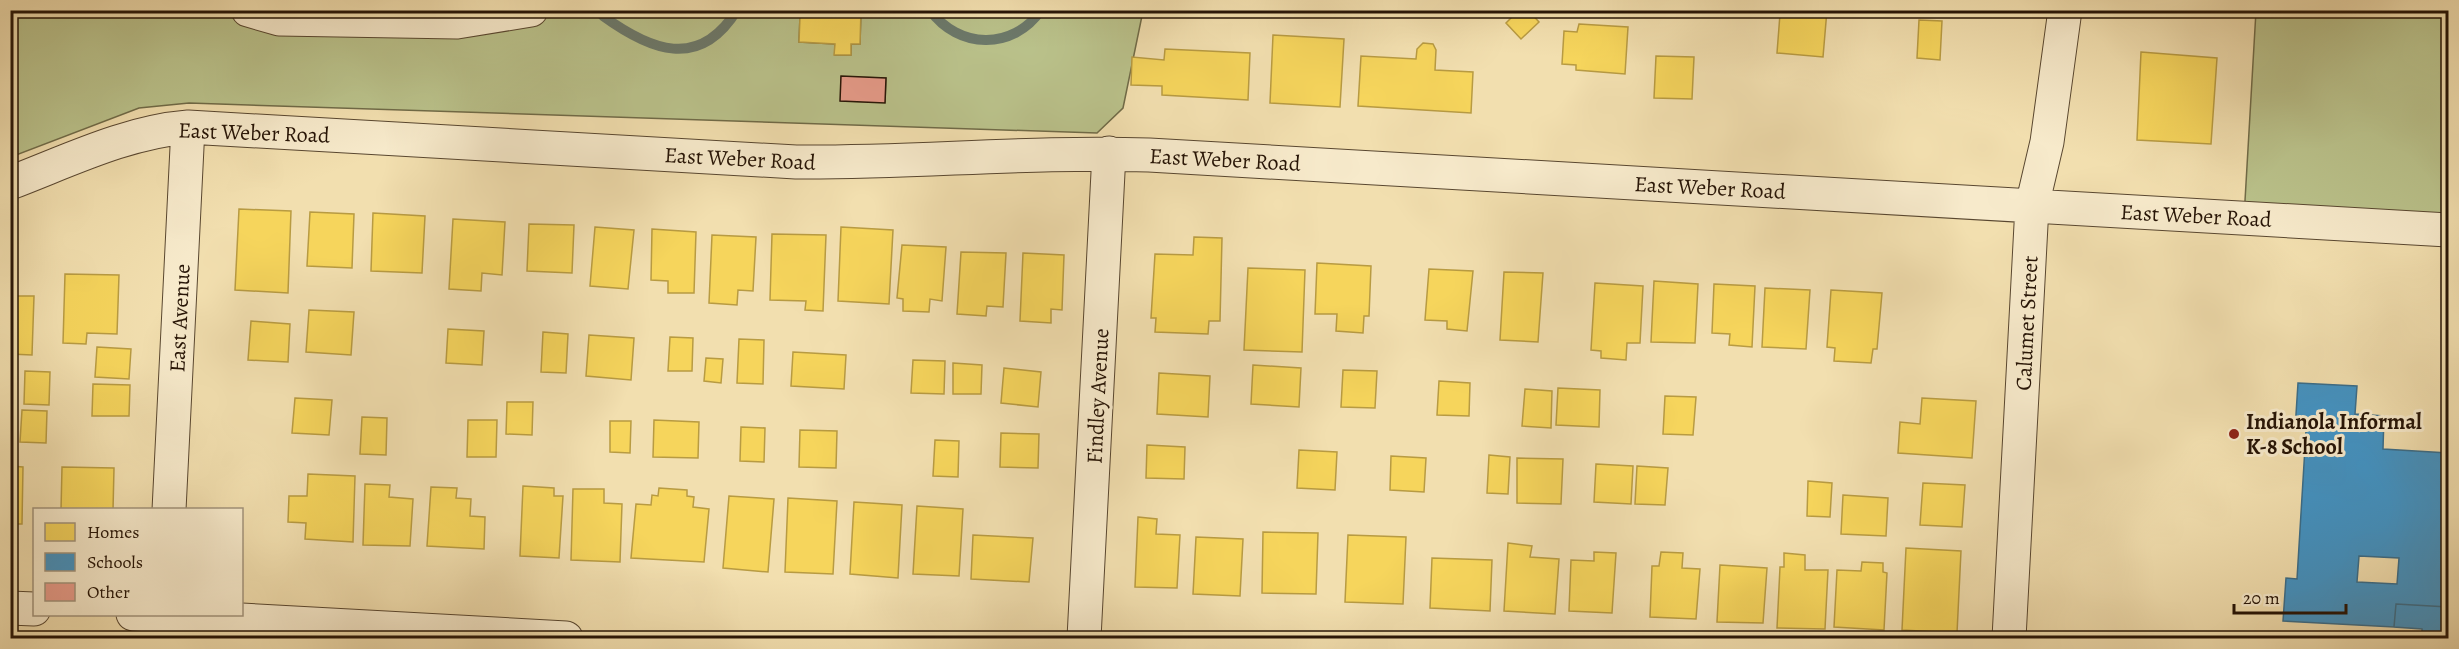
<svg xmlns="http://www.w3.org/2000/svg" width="2459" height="649" font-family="Alegreya,serif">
	<rect width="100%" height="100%" fill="#f2dfaf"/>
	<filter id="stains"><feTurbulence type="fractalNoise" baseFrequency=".00333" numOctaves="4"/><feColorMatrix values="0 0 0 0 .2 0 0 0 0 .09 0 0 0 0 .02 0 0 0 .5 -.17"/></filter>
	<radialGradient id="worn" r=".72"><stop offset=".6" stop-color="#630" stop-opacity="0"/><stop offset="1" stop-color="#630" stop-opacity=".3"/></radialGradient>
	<path fill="#bac28b" stroke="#706b48" stroke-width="1.5" fill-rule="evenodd" d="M11,11H816V16H800L799,42L835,44V55H851V44H860L861,11H1143L1123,108L1097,133L189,103L139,108L11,157ZM841,77L886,78L885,102L841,101Z
		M2256,11H2448V230L2244,218Z"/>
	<path fill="#f6d55c" stroke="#b89b42" stroke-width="1.5" d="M816,10H861L860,44H851V55H834L835,44L799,42L800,16H816Z
		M1519,10H1528L1539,22L1521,39L1506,23Z
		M1827,10L1823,57L1777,53L1780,14L1734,11Z
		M1919,20L1942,21L1940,60L1917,58Z
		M1579,24L1628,27L1625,74L1576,70V65L1562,64L1564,31L1577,32Z
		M1273,35L1344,39L1340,107L1270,103Z
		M1423,43L1433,44L1436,50L1435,70L1473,72L1471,113L1358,106L1361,56L1416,59L1417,49Z
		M1165,49L1250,53L1248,100L1162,95V86L1131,85L1132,57L1164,60Z
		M2141,52L2217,58L2211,144L2137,140Z
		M1656,56L1694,57L1692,99L1654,98Z
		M239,209L291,211L288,293L235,290Z
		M310,212L354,214L352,268L307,266Z
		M373,213L425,216L422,273L371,271Z
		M453,219L505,222L502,275L482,273L481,291L449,289Z
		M529,224L574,225L572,273L527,271Z
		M595,227L634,230L628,289L590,286Z
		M841,227L893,230L889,304L838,301Z
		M652,229L696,232L694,293H668V281L651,280Z
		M772,234L826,235L823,311L805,310L806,301L770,300Z
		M712,235L756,237L753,291L738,290L737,305L709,303Z
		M1194,237L1222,238L1220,321H1209L1208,334L1155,332L1156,318H1151L1155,254L1193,255Z
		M902,245L946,247L942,301L930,299L929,312L903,311V299L897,298Z
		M961,252L1006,253L1003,307L987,306L986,316L957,314Z
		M1023,253L1064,255L1062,310L1051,309V323L1020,321Z
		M1317,263L1371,266L1369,316H1364L1363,333L1336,331L1337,314H1315Z
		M1248,268L1305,270L1302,352L1244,350Z
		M1429,269L1473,271L1467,331L1447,329V321L1425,320Z
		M1504,272L1543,273L1538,342L1500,340Z
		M65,274L119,275L117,334L87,333L86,344L63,343Z
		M1654,281L1698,284L1695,343L1651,342Z
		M1595,283L1643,286L1640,343H1627L1626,360L1601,358V351L1591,350Z
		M1714,284L1755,286L1752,347L1729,345L1730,334L1712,333Z
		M1765,288L1810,290L1806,349L1762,347Z
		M1831,290L1882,293L1877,349H1873L1871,363L1834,361L1835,348L1827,347Z
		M10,296H34L32,355L10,354Z
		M309,310L354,312L351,355L306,352Z
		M251,321L290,324L288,362L248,360Z
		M448,329L484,331L482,365L446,363Z
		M543,332L568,334L566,373L541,372Z
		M589,335L634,338L631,380L586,376Z
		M670,337L693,338L692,371H668Z
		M739,339L764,340L763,384L737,383Z
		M97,347L131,349L129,379L95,377Z
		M793,352L846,355L844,389L791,386Z
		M706,358L723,359L721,383L704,381Z
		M913,360L945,361L944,394L911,393Z
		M953,363L982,365L981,394H953Z
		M1253,365L1301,368L1299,407L1251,404Z
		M1004,368L1041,372L1038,407L1001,403Z
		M1343,370L1377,371L1375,408L1341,407Z
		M25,371L50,372L49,405L24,404Z
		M1159,373L1210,376L1208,417L1157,414Z
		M1439,381L1470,383L1469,416L1437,415Z
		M93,384L130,385L129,416H92Z
		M1558,388L1600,390L1599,427L1556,425Z
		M1525,389L1552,391L1551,428L1522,426Z
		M1665,396L1696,397L1693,435L1663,434Z
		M295,398L332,400L329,435L292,433Z
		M1922,398L1976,401L1972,458L1898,453L1900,422L1920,424Z
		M507,402H533L532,435L506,434Z
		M22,410L47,411L46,443L20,442Z
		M362,417L387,418L386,455L360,454Z
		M468,420H497L496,457H467Z
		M654,420L699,422L698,458L653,457Z
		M610,421H631L630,453L610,452Z
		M741,427L765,428L764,462L740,461Z
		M800,430L837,431L836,468L799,467Z
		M1001,433L1039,434L1038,468L1000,467Z
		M935,440L959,441L958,477L933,476Z
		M1147,445L1185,447L1184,479L1146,478Z
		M1299,450L1337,452L1335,490L1297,488Z
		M1489,455L1510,457L1508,494L1487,493Z
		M1391,456L1426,458L1424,492L1390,490Z
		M1517,458L1563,459L1561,504L1517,503Z
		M1596,464L1633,466L1631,504L1594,502Z
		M10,466L23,467L22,524H10Z
		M1637,466L1668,468L1665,505L1635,504Z
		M62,467L114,468L113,510H61Z
		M308,474L355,476L353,542L305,539L306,523L288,522L289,496H307Z
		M1808,481L1832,483L1830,517L1807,516Z
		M1923,483L1965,485L1962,527L1920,525Z
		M365,484L390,485L389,497L413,499L410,546L363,545Z
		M523,486L554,488V496H563L559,558L520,556Z
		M431,487L457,488L456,498L471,499L470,516L485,517L484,549L427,546Z
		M659,488L687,490V496L694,497L693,507L709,509L704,562L631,558L636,504L651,505L652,495L658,496Z
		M573,489H604V503L622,504L620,562L571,560Z
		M1843,495L1888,498L1886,536L1841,534Z
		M729,496L774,499L768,572L723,568Z
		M788,498L837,501L833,574L785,572Z
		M854,502L902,505L898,578L850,574Z
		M917,506L963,509L959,576L913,574Z
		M1138,517L1157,519L1156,534L1180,535L1177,588L1135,587Z
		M1263,532L1318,533L1316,594L1262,593Z
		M973,535L1033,538L1029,582L971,579Z
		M1348,535L1406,537L1403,604L1345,602Z
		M1196,537L1243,539L1240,596L1193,594Z
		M1508,543L1532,546L1530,557L1559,559L1555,614L1504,611Z
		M1906,548L1961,551L1957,633L1902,630Z
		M1594,552L1616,553L1612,613L1569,611L1571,560L1594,561Z
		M1661,552L1683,553L1682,568L1700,569L1696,619L1650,617L1652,566H1659Z
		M1784,553L1805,555V570H1828L1825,629L1777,628L1780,567H1784Z
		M1432,558L1492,560L1490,611L1430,608Z
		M1862,562L1883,563V572L1887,573L1884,630L1834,627L1837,570L1861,571Z
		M1720,565L1767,568L1763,623L1717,622Z"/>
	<path fill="#4393c3" stroke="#3a6d8a" stroke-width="1.5" fill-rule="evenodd" d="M2298,383L2357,386L2355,414L2384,416L2383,449L2448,453V607L2396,604L2394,627L2283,621L2286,578L2297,579L2306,431L2295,430ZM2359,556L2399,558L2397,584L2357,582Z
		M2396,604L2448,607V638H2422V629L2394,627Z"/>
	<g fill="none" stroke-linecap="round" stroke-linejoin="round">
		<path stroke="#6c796b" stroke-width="10" d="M930,10C958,49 1013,51 1041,10
			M603,16C650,50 699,71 737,10"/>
	</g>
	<path fill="#e89c8b" stroke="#261406" stroke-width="1.5" d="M841,76L886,78L885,103L840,101Z"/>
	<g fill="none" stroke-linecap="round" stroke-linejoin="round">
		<g stroke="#594730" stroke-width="35">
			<path id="minor" d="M248,10L279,19L457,22L531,10
				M10,183C68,161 126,132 188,127L796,162C914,163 1031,151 1149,155L2448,230
				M169,510L188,127
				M10,608L34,609
				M133,614L566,638
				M1084,638L1109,153
				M2009,638L2032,206L2047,142L2065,10"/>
		</g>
		<use href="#minor" stroke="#f7eacb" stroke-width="33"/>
	</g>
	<circle fill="#8f2418" stroke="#f7eacb" stroke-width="2" cx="2234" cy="434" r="6"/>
	<g text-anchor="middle" stroke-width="6" stroke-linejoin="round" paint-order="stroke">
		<g font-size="22" fill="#261406" stroke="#f7eacb">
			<text transform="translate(254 132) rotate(2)" y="8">East Weber Road</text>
			<text transform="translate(740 158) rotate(3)" y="8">East Weber Road</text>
			<text transform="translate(1225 159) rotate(3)" y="8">East Weber Road</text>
			<text transform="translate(1710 187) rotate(3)" y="8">East Weber Road</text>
			<text transform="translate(2196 215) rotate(3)" y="8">East Weber Road</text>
			<text transform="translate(179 318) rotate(-87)" y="8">East Avenue</text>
			<text transform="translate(2026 323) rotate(-87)" y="8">Calumet Street</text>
			<text transform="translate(1097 396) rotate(-87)" y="8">Findley Avenue</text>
		</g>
		<g font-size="22" font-weight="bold" fill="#261406" stroke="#f7eacb" text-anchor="start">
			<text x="2246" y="429">Indianola Informal<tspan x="2246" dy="25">K-8 School</tspan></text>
		</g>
	</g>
	<rect width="2459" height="649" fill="none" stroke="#f2dfaf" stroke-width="36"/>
	<rect x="12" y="12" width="2435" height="625" fill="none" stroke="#261406" stroke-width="3"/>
	<rect x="18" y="18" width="2423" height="613" fill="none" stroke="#261406" stroke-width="1.5"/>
	<rect x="33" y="508" width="210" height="108" fill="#f7eacb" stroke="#a3947c" stroke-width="1.5"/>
	<rect x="45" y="523" width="30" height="18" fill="#f6d55c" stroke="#a3947c" stroke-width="1.5"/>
	<text x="87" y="538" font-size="18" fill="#261406">Homes</text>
	<rect x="45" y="553" width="30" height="18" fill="#4393c3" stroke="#a3947c" stroke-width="1.5"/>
	<text x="87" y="568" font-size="18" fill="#261406">Schools</text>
	<rect x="45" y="583" width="30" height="18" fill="#e89c8b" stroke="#a3947c" stroke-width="1.5"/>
	<text x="87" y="598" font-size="18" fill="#261406">Other</text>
	<path d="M2234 604v9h112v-9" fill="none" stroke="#261406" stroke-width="3"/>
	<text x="2243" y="604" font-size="18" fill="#261406" stroke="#f7eacb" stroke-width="4.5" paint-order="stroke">20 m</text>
	<rect width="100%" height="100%" filter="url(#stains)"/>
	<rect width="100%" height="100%" fill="url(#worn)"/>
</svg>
